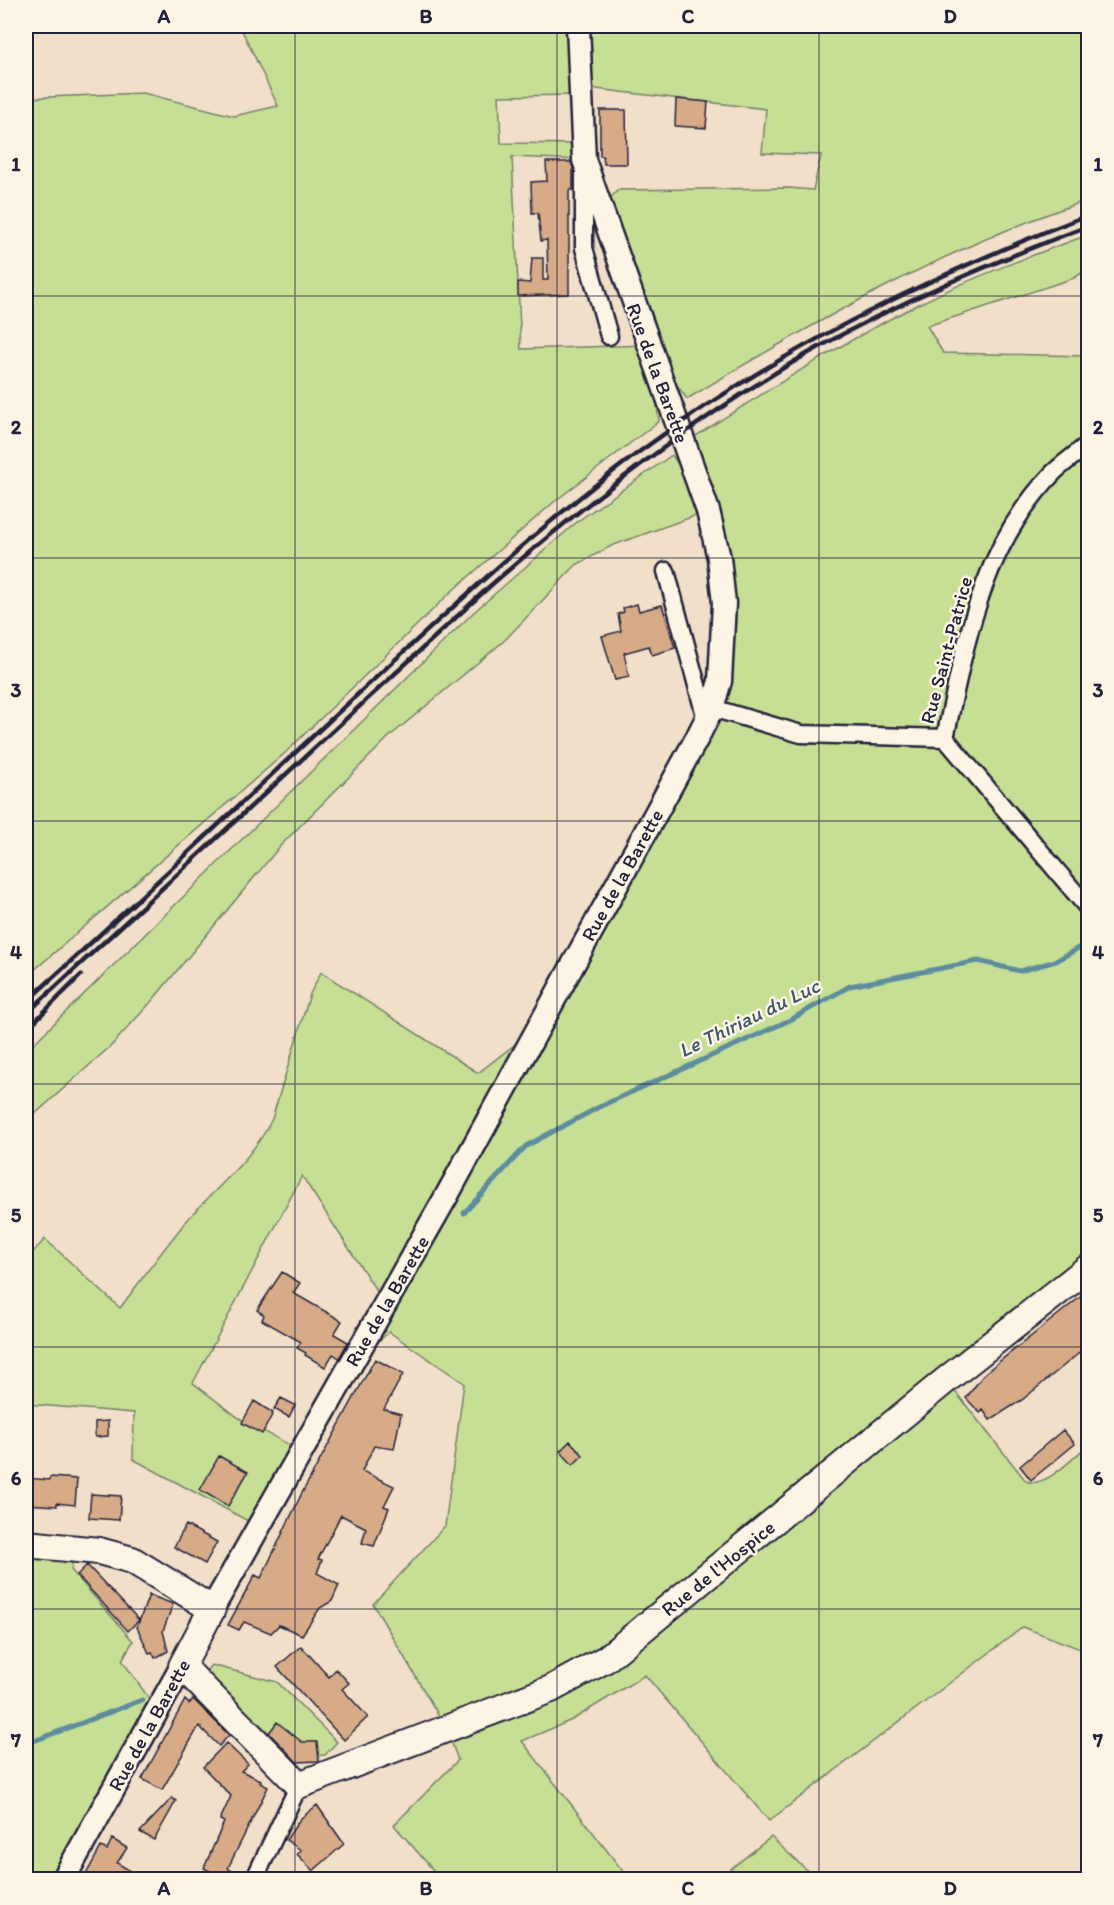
<svg xmlns="http://www.w3.org/2000/svg" width="1114" height="1905" font-family="Itim,sans-serif">
	<rect width="100%" height="100%" fill="#f1dfc9"/>
	<filter id="ink" filterUnits="userSpaceOnUse"><feTurbulence type="fractalNoise" baseFrequency=".0167" numOctaves="2"/><feDisplacementMap in="SourceGraphic" scale="12" xChannelSelector="R" yChannelSelector="G"/><feConvolveMatrix kernelMatrix="1 2 1 2 8 2 1 2 1" color-interpolation-filters="sRGB"/></filter>
	<g filter="url(#ink)">
		<path fill="#c7df95" stroke="#748068" stroke-width="1.5" fill-rule="evenodd" d="M240,26H1082L1088,60V200C946,247 814,322 687,399L649,346L659,421L554,502L451,592L284,754L26,977V98L143,93L234,116L278,106ZM579,87L766,109L762,153L821,155L813,190L789,188L618,190L599,210L648,345L521,349L512,157L584,160L581,144L501,143L499,96L579,95Z
			M1088,235V269L1074,278L927,326L943,353L1088,356V1268L946,1380L1026,1481C1044,1490 1074,1457 1088,1445V1652L1023,1627L769,1821L645,1675L572,1720L522,1741L629,1879H441L394,1825L458,1760L446,1728L373,1604L445,1526L464,1383L389,1332L348,1369L385,1304L302,1176L193,1383L239,1418L301,1451L259,1527L133,1459L134,1413L26,1404V1260L45,1239L120,1308C143,1278 165,1246 190,1217C219,1185 253,1158 272,1119L310,994L321,972L478,1073L540,1025L720,681L708,511L611,546L576,565L505,640L390,736L281,845L151,1002L112,1045L26,1122V1051L474,612L578,521L672,455L707,509L694,437C767,391 838,345 915,306C970,278 1030,256 1088,235Z
			M26,1555L73,1559L71,1570L133,1641L122,1660L157,1710L63,1879H26Z
			M211,1665L277,1682L337,1742L325,1755L294,1756L205,1673Z
			M771,1837L816,1879H718Z"/>
		<g fill="none" stroke-linecap="round" stroke-linejoin="round">
			<path stroke="#5d8d9d" stroke-width="5" d="M464,1213L526,1146L601,1106L790,1020L850,986L978,961L1020,971L1056,961L1085,944
				M26,1744L142,1700"/>
		</g>
		<path fill="#d7ab88" stroke="#22223b" stroke-width="1.5" d="M676,99L708,102L706,128L675,126Z
			M600,110H626L627,164H604L603,156H600Z
			M546,162H571L573,168V190H569V294L518,296V282L530,283L532,258H543V280H548L547,240L541,241L538,213H532L531,182L547,181Z
			M637,604L639,611L662,605L675,648L652,655L649,646L624,653L629,677L615,680L602,636L621,631L618,614L624,612L623,608Z
			M282,1272L300,1283L293,1293L342,1321L334,1334L348,1342L339,1358L333,1354L325,1367L305,1355L306,1353L297,1348L301,1342L262,1320L264,1315L257,1310Z
			M1089,1290V1345L1022,1400L990,1420L983,1410L980,1413L966,1398L985,1373Z
			M375,1359L403,1374L384,1409L401,1414L394,1449L374,1446L362,1471L394,1486L384,1506L389,1508L374,1546L362,1543L366,1528L341,1515L318,1559L322,1560L317,1573L339,1585L332,1601L320,1608L302,1635L279,1625L271,1633L244,1622L239,1630L228,1625L255,1575L261,1578L301,1495Z
			M281,1398L295,1405L289,1417L274,1409Z
			M254,1401L273,1413L262,1434L242,1423Z
			M108,1421V1436L95,1437V1422Z
			M1063,1430L1075,1444L1031,1480L1020,1466Z
			M570,1441L583,1455L573,1465L560,1451Z
			M219,1456L248,1472L228,1506L200,1490Z
			M50,1477L77,1479L75,1505L57,1503V1506L26,1504V1478L49,1480Z
			M91,1494L121,1496L119,1520L89,1518Z
			M186,1525L217,1542L205,1564L174,1547Z
			M87,1565L139,1620L128,1631L77,1575Z
			M149,1595L173,1604L163,1631L168,1651L155,1658L152,1652L149,1653L137,1627Z
			M301,1646L329,1677L336,1669L349,1683L342,1689L368,1717L344,1740L277,1667Z
			M193,1699L229,1735L219,1746L199,1726L162,1790L142,1779L185,1700L189,1704Z
			M277,1722L302,1742H317L319,1761L297,1762L269,1733Z
			M226,1743L248,1764L241,1771L261,1780L260,1783L268,1787L228,1868L231,1870L228,1880H205L210,1871L204,1868L224,1822L220,1820L231,1796L203,1767Z
			M172,1798L176,1801L154,1840L140,1832Z
			M317,1805L344,1844L313,1871L297,1854L301,1850L286,1840L300,1819Z
			M112,1839L127,1848L117,1863L129,1870L124,1880H83L101,1847L107,1850Z"/>
		<g fill="none" stroke-linecap="round" stroke-linejoin="round">
			<g stroke="#22223b" stroke-width="21">
				<path id="street" d="M584,173V248L609,336
					M666,571L706,719
					M712,708L801,734L945,738
					M945,738C966,642 981,548 1053,473C1063,463 1077,454 1088,444
					M945,738L1088,908
					M254,1880L299,1785"/>
			</g>
			<g stroke="#22223b" stroke-width="27">
				<path id="secondary" d="M212,1609L446,1197L697,738L712,708L720,681L724,603L719,558L708,511L584,160L578,26
					M63,1880L182,1666"/>
			</g>
			<g stroke="#22223b" stroke-width="30">
				<path id="primary" d="M26,1544L99,1551L132,1560L212,1609L182,1666L299,1785L551,1689L606,1659L946,1380L1088,1268"/>
			</g>
			<use href="#street" stroke="#fcf5e5" stroke-width="16"/>
			<use href="#secondary" stroke="#fcf5e5" stroke-width="22"/>
			<use href="#primary" stroke="#fcf5e5" stroke-width="26"/>
			<path stroke="#22223b" stroke-width="4.5" d="M26,1002C147,893 265,780 385,669C467,594 549,518 639,452C780,349 927,277 1088,215
				M26,1014L490,586C591,498 696,418 812,351C900,301 994,262 1088,226
				M26,1030L81,975"/>
		</g>
	</g>
	<path fill="none" stroke="#22223b" stroke-width="1.5" stroke-opacity="0.55" d="M295,26V1880M557,26V1880M819,26V1880M26,296H1088M26,558H1088M26,821H1088M26,1084H1088M26,1347H1088M26,1609H1088"/>
	<g text-anchor="middle" stroke-width="5" stroke-linejoin="round" paint-order="stroke">
		<g font-size="20" fill="#22223b" stroke="#fcf5e5">
			<text transform="translate(658 373) rotate(70)" y="7">Rue de la Barette</text>
			<text transform="translate(946 650) rotate(-75)" y="7">Rue Saint-Patrice</text>
			<text transform="translate(622 875) rotate(-61)" y="7">Rue de la Barette</text>
			<text transform="translate(387 1301) rotate(-60)" y="7">Rue de la Barette</text>
			<text transform="translate(718 1568) rotate(-39)" y="7">Rue de l'Hospice</text>
			<text transform="translate(149 1725) rotate(-61)" y="7">Rue de la Barette</text>
		</g>
		<g font-size="21" font-style="italic" fill="#3f576c" stroke="#fcf5e5">
			<text transform="translate(749 1018) rotate(-26)" y="7">Le Thiriau du Luc</text>
		</g>
	</g>
	<rect width="1114" height="1905" fill="none" stroke="#fcf5e5" stroke-width="66"/>
	<rect x="33" y="33" width="1048" height="1839" fill="none" stroke="#22223b" stroke-width="2"/>
	<g font-size="20" text-anchor="middle" font-weight="bold" fill="#22223b">
		<text x="164" y="23">A</text>
		<text x="426" y="23">B</text>
		<text x="688" y="23">C</text>
		<text x="950" y="23">D</text>
		<text x="16" y="171">1</text>
		<text x="1098" y="171">1</text>
		<text x="16" y="434">2</text>
		<text x="1098" y="434">2</text>
		<text x="16" y="697">3</text>
		<text x="1098" y="697">3</text>
		<text x="16" y="959">4</text>
		<text x="1098" y="959">4</text>
		<text x="16" y="1222">5</text>
		<text x="1098" y="1222">5</text>
		<text x="16" y="1485">6</text>
		<text x="1098" y="1485">6</text>
		<text x="16" y="1747">7</text>
		<text x="1098" y="1747">7</text>
		<text x="164" y="1895">A</text>
		<text x="426" y="1895">B</text>
		<text x="688" y="1895">C</text>
		<text x="950" y="1895">D</text>
	</g>
</svg>
